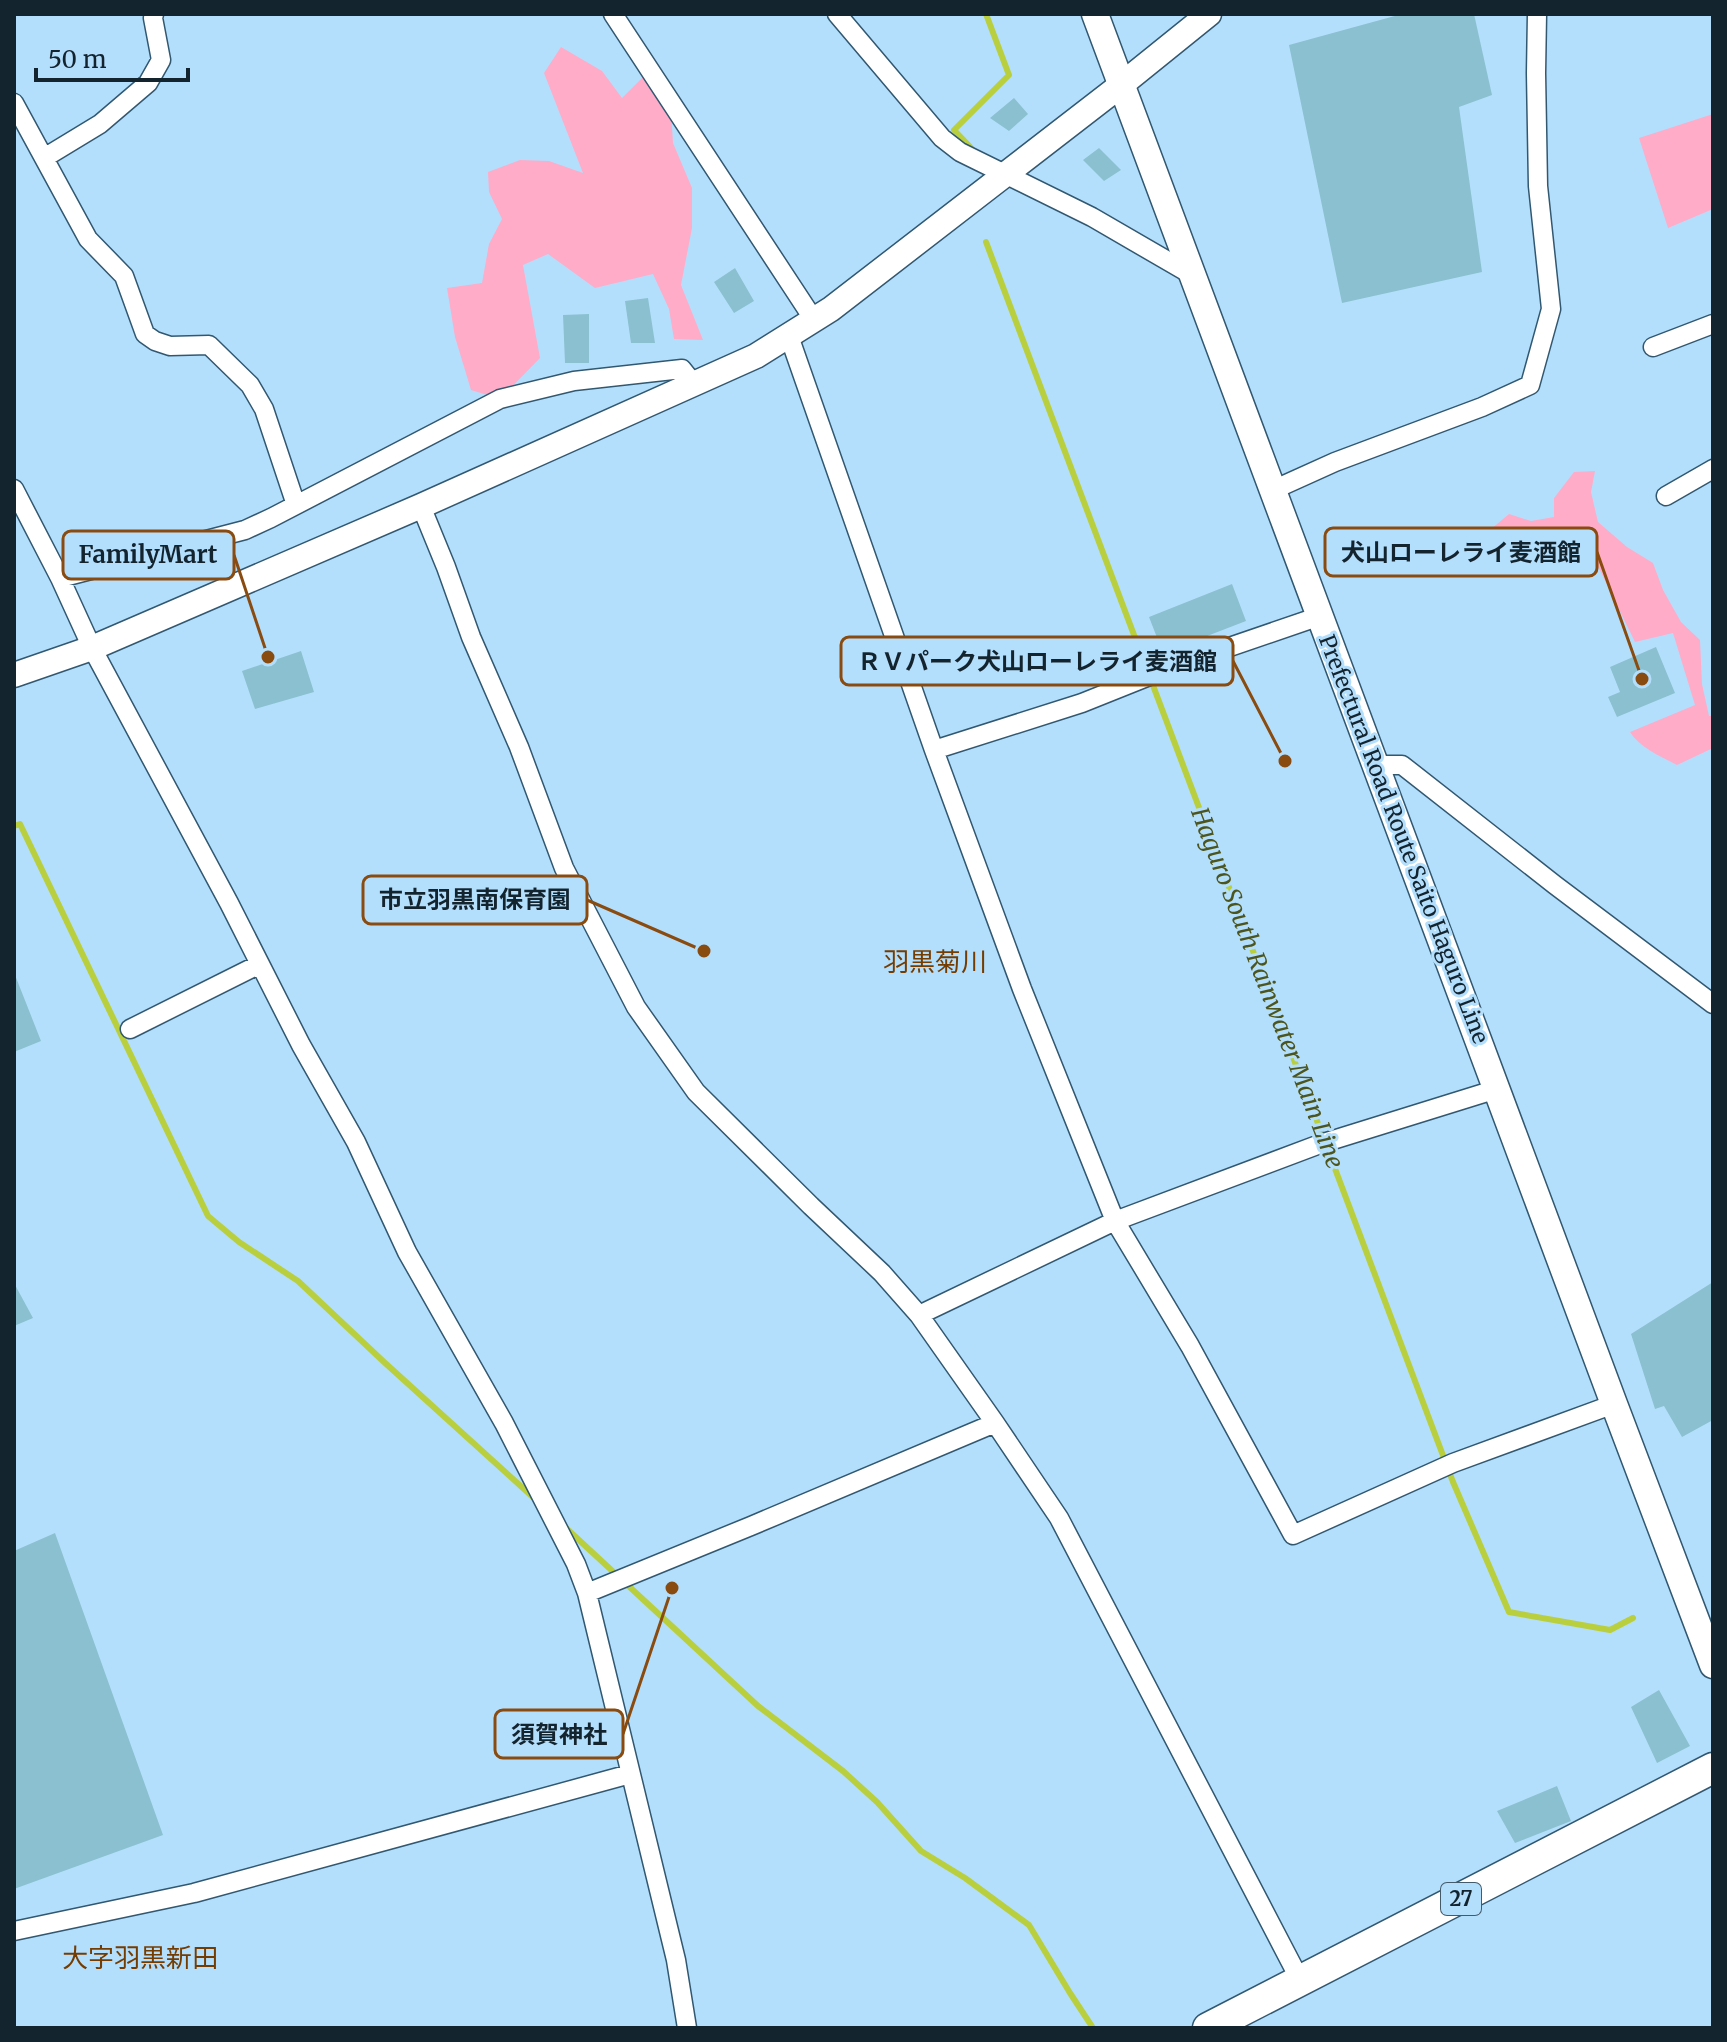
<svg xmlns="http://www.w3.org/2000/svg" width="1727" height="2042" font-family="Merriweather,'Noto Sans JP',serif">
	<rect width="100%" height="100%" fill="#b4dffc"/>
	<path fill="#ffacc8" d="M561,47L602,71L622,98L649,71L670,95L673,143L692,188V228L681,285L703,340L674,339L669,309L653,274L595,288L548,254L523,265L540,358L500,399L471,390L455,337L447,288L482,283L489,244L502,219L489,192L488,172L520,160L549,161L583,173L544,73Z
		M1713,114V209L1668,228L1639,138Z
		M1595,471L1591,492L1598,522L1627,547L1653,563L1663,590L1681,622L1700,640L1702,684L1709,716H1713V748L1677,765C1660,756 1640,748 1630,732L1695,705L1673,633L1635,642L1591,552L1547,549L1488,562L1484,535L1509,514L1531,521L1554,517V498L1574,472Z"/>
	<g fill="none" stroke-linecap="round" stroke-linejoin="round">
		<path stroke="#b9cf3e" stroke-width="6" d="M974,151L954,130L1009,75L986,14
			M986,242L1453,1482L1509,1612L1610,1630L1633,1618
			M14,826L20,824L208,1216L239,1242L298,1281L384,1362L535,1499
			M566,1528L758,1706L843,1771L877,1802L921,1851L965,1878L1029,1925L1070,1993L1093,2028"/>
	</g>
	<path fill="#8ac0d0" d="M1402,14H1474L1492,95L1459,107L1482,272L1342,303L1289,45Z
		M1014,98L1028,114L1009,131L990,118Z
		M1099,148L1121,170L1104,181L1083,160Z
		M735,268L754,301L734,313L714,282Z
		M648,298L655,343H631L625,301Z
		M589,314V363H565L563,315Z
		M1232,584L1246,621L1163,653L1149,617Z
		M1656,647L1675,693L1617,717L1608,697L1620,692L1610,667Z
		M301,651L314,692L255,709L242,671Z
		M15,975L41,1041L14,1052V976Z
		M1713,1282V1420L1682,1437L1664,1406L1655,1409L1631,1334Z
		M14,1283L33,1318L14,1326Z
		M55,1533L163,1835L14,1889V1551Z
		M1659,1690L1690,1746L1657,1763L1631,1707Z
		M1557,1786L1571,1821L1515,1843L1497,1811Z"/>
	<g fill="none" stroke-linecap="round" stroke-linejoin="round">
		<g stroke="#315871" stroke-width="21">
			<path id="minor" d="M613,14L814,320
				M837,14L942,138L960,152L1092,217L1192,275
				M14,103L88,239L124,276L145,334L155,341L170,346L209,345L250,385L264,409L296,505
				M44,158L100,124L148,83L161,60L153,18L154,14
				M789,336L934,750L1022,989L1115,1221L1190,1346L1293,1535L1453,1463L1614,1404
				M1653,347L1713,324
				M14,489L60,578L92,648L229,903L301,1045L356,1142L407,1252L504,1423L576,1564L587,1593L676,1960L687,2028
				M1273,490L1335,462L1482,407L1530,385L1551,309L1538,186L1536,73L1537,14
				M1666,496L1713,469
				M421,506L446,567L471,637L519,747L564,868L636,1007L696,1092L811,1206L882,1273L919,1315L995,1423L1059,1518L1300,1980
				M60,578L245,530L271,518L500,399L574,381L682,369L694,384
				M934,750L1082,703L1177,665L1320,616
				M1376,765H1402L1555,885L1713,1004
				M130,1029L260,964
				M919,1315L1115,1221L1320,1144L1497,1089
				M587,1593L751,1526L995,1423
				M14,1931L194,1893L630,1774"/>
		</g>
		<g stroke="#315871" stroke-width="27">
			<path id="tertiary" d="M14,675L92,648L421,506L756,356L831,309L1121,85L1209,14"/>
		</g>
		<g stroke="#315871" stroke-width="29">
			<path id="secondary" d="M1095,14L1614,1404L1713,1665"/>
		</g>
		<g stroke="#315871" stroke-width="33">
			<path id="primary" d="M1208,2028L1713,1768"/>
		</g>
		<use href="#minor" stroke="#fff" stroke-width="18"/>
		<use href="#tertiary" stroke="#fff" stroke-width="24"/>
		<use href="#secondary" stroke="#fff" stroke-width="26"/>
		<use href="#primary" stroke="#fff" stroke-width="30"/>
	</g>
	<g text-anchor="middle" stroke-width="6" stroke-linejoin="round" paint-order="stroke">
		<rect fill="#b4dffc" stroke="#435c6c" stroke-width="2" x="1441" y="1883" width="40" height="32" rx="6"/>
		<g font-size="20" font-weight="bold" fill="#13242f">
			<text x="1461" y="1906">27</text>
		</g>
		<g font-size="22" fill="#13242f" stroke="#b4dffc">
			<text transform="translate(1404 839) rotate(69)" y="8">Prefectural Road Route Saito Haguro Line</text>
		</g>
		<g font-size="24" font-style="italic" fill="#4c551e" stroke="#b4dffc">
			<text transform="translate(1267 988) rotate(69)" y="8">Haguro South Rainwater Main Line</text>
		</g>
		<g font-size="26" fill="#743c01" stroke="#b4dffc">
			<text x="935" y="971">羽黒菊川</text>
			<text x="140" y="1967">大字羽黒新田</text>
		</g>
	</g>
	<path fill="none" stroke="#894b0f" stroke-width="3" d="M1642 679L1597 552M268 657L234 555M1285 761L1233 661M704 951L587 900M672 1588L623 1734"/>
	<g fill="#894b0f" stroke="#b4dffc" stroke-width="3">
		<circle cx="1642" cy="679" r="8"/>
		<circle cx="268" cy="657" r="8"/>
		<circle cx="1285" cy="761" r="8"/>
		<circle cx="704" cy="951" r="8"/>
		<circle cx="672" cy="1588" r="8"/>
	</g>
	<g fill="#b4dffc" stroke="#894b0f" stroke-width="3">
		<rect x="1325" y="528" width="272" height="48" rx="8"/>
		<rect x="63" y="531" width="171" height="48" rx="8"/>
		<rect x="841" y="637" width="392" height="48" rx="8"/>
		<rect x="363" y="876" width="224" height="48" rx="8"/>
		<rect x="495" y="1710" width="128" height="48" rx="8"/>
	</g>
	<g font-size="24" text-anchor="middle" font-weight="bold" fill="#13242f">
		<text x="1461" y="561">犬山ローレライ麦酒館</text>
		<text x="148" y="563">FamilyMart</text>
		<text x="1037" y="670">ＲＶパーク犬山ローレライ麦酒館</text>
		<text x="475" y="908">市立羽黒南保育園</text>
		<text x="559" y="1743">須賀神社</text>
	</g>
	<rect width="1727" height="2042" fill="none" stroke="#13242f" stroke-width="32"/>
	<path d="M36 68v12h152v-12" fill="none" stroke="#13242f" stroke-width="4"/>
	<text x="48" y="68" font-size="24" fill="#13242f" stroke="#b4dffc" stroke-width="6" paint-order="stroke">50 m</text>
</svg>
